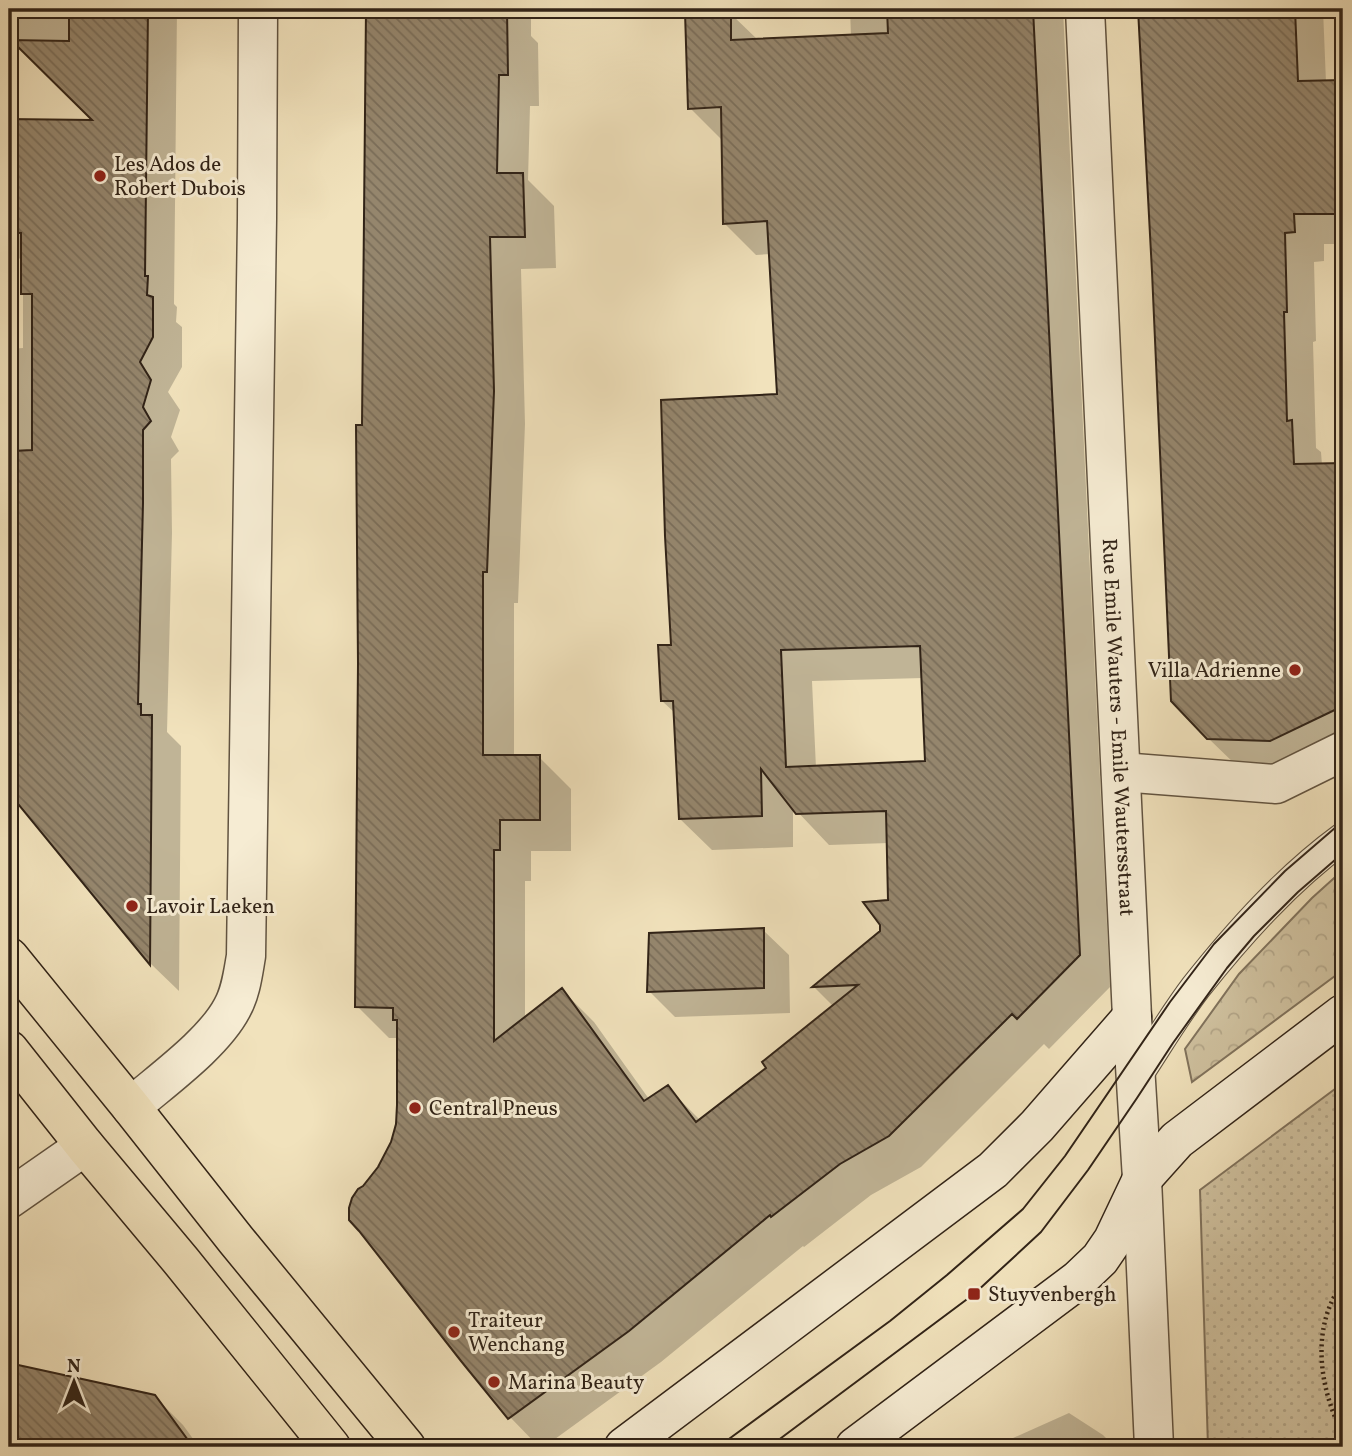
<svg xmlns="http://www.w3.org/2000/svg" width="1352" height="1456" font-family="Vollkorn,serif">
	<defs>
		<pattern id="forest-crowns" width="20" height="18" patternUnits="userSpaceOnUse" patternTransform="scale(1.75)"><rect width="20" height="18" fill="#d0c2a0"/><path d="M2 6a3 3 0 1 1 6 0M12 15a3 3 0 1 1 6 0" fill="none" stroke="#b3a689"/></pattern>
		<pattern id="park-dots" width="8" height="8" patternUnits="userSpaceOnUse" patternTransform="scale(1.75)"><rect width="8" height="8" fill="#d0c2a0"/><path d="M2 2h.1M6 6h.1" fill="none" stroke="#b3a689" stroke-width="1.8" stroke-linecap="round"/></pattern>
		<pattern id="building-back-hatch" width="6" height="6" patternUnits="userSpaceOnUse" patternTransform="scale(1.75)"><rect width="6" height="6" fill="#95866d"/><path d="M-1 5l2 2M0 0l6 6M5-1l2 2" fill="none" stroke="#7a6d59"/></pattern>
	</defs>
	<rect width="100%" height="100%" fill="#f1e2bc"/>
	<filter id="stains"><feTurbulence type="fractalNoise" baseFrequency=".00286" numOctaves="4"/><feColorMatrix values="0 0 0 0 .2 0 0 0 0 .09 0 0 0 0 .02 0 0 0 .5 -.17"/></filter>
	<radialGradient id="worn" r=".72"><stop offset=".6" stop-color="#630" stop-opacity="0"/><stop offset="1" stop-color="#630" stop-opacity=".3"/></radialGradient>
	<path fill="url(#forest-crowns)" stroke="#80725c" stroke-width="2" d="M1343,870V970L1192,1082L1185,1049L1239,974L1312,898Z"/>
	<path fill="url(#park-dots)" stroke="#80725c" stroke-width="2" d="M1343,1083V1447H1208L1200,1190Z"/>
	<path fill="#0003" fill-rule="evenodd" d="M9,9H177L174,304L177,307L176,322L182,327V367L168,392L180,410L171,437L179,451L171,459L172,533L167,732L181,746L179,991L151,964L9,790V349L23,348V260H21L9,248V120L96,122L21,47L9,30Z
		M365,9H528V16L531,18V36L538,43L539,106H530L528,180L554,206L556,268L521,269L525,424L518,603H514V757H539L571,789V851H531V881H525V1019L562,990L594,1022L649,1099L667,1087L701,1121L769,1068L834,1007L814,987L882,932L890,902L889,843L829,845L793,807V847L712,850L680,819L675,713L662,701L673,647L779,396L771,254L756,255L724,223L722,140L690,108L730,13L758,40L851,36L850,9H1063L1110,987L1049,1049L1044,1044L921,1167L871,1195L804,1247L803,1246L661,1362L544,1447H539L510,1417L380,1168L393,1142L397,1125L399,1038H389L357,1006L358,427H364L367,10ZM923,678L927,763L816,768L812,681Z
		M1140,9H1323L1326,82H1343V244H1324V261L1314,262L1316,341L1313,342L1316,448L1321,452L1322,465H1343V750L1301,770L1239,768L1208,738L1154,272Z
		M763,930L789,955L790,1013L675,1017L649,991Z
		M9,1365L154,1396L183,1425L199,1447H9Z
		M1069,1413L1103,1435L1115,1447H993Z"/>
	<path fill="url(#building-back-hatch)" stroke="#312317" stroke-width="2" fill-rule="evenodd" d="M69,9H148L145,276H148L147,295L153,297V337L140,362L151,380L143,407L151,421L143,430V503L138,704H141V715H152L150,965L9,793V484H12L13,451L32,450V294H21V233L9,232V119L92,120L11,40L69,41Z
		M366,9L507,10L508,75H499L497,173H523L525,237H490L494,391L487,572H483V755H540V820H500V850H494V1041L562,988L644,1101L668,1085L696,1122L766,1068L762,1062L858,985L812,987L880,931V925L863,902L888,900L886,811L796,814L761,769L762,816L679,819L673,701H661L658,645H671L665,536L661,400L777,394L767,221L723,224L721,107L688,109L685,12L731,11V40L888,33L887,9H1033L1080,955L1017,1019L1012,1014L889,1136L840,1164L771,1217L770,1215L629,1331L508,1419L461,1361L359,1231L349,1220V1208L352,1198L358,1189L363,1186L378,1167L391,1142L396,1124L397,1105V1020H393V1008L355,1007L358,663L356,425H362ZM920,646L925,761L786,767L781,650Z
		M1138,9H1295L1298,81L1343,80V214H1294L1295,232L1285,233L1287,312H1284L1287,421L1292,420L1294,464L1343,463V706L1270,741L1207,739L1171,701L1152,272Z
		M764,928V988L647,992L649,933Z
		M9,1363L155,1395L193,1447H9Z"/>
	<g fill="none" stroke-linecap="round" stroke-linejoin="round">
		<g stroke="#615340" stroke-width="32">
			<path id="lane" d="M1136,1077C1156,1047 1174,1016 1196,987C1239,933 1287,879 1343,838"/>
		</g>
		<g stroke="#615340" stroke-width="41">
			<g id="street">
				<path id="s1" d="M1085,9L1132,1017L1142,1179L1154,1447"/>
				<path d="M1121,772L1276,784L1343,751"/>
				<path d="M131,1107C162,1080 213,1044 232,1008C241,992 243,973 246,956L257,219L258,9"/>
				<path d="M9,1199L85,1146"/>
			</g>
		</g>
		<g stroke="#312317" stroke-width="41">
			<path id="secondary" d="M624,1447L993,1170L1037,1126L1132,1017
				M855,1447L1078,1280L1100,1259L1113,1240L1142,1179L1177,1140L1343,1014"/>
		</g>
		<g stroke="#312317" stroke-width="41">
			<path id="primary" d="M9,957L131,1107L236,1240L406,1447
				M9,1050L85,1146L182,1262L331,1447"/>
		</g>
		<path stroke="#312317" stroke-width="4.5" stroke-dasharray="2 3.5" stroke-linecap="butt" d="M1343,1283C1310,1326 1319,1389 1343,1434"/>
		<use href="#lane" stroke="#f6ecd3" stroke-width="30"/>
		<use href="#street" stroke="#f6ecd3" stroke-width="38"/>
		<use href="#secondary" stroke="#f6ecd3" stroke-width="38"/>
		<use href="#primary" stroke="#f1e2bc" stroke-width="38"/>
		<path stroke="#312317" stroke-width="2" d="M718,1447L890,1321L947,1275L1023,1209L1065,1156L1170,1002L1214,944L1285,871L1343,821
			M769,1447L974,1294L1041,1232L1088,1170L1137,1098L1173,1043L1227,968L1254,936L1298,892L1343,853"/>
	</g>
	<g fill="#8f2418" stroke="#f6ecd3" stroke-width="2.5">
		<circle cx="100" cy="176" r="7"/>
		<circle cx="1295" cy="670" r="7"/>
		<circle cx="132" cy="906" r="7"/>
		<circle cx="415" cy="1108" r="7"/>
		<rect x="967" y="1287" width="14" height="14" rx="3.5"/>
		<circle cx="454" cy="1332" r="7"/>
		<circle cx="494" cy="1382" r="7"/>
	</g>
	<g text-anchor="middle" stroke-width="6" stroke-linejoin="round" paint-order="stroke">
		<g font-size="21" fill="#312317" stroke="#f6ecd3" text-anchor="start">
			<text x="114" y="171">Les Ados de<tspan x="114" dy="24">Robert Dubois</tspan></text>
			<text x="1281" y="677" text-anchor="end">Villa Adrienne</text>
			<text x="146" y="913">Lavoir Laeken</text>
			<text x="429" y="1115">Central Pneus</text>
			<text x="988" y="1301">Stuyvenbergh</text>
			<text x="468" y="1327">Traiteur<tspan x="468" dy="24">Wenchang</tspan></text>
			<text x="508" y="1389">Marina Beauty</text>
		</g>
		<g font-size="21" fill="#312317" stroke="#f6ecd3">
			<text dy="7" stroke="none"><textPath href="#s1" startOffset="719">Rue Emile Wauters - Emile Wautersstraat</textPath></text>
		</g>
	</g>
	<rect width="1352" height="1456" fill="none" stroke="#f1e2bc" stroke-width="35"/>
	<rect x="10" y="10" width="1331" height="1435" fill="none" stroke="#312317" stroke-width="3.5"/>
	<rect x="18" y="18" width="1317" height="1421" fill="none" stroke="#312317" stroke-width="2"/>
	<g transform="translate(74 1382)" stroke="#f6ecd3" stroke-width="5" paint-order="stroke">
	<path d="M0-5L12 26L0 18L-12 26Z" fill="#312317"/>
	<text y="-10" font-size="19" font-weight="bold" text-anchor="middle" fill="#312317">N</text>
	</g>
	<rect width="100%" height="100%" filter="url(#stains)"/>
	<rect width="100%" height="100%" fill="url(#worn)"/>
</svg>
